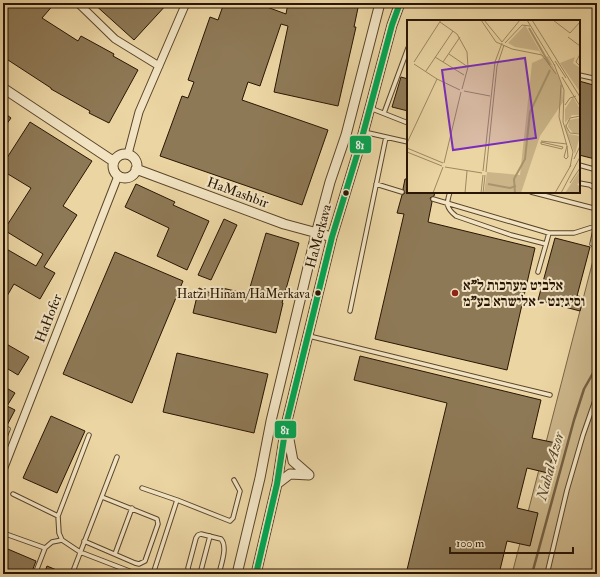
<svg xmlns="http://www.w3.org/2000/svg" width="600" height="577" font-family="'IM FELL Double Pica','Frank Ruhl Libre',serif">
	<rect width="100%" height="100%" fill="#ebd5a3"/>
	<filter id="stains"><feTurbulence type="fractalNoise" baseFrequency=".005" numOctaves="4"/><feColorMatrix values="0 0 0 0 .2 0 0 0 0 .09 0 0 0 0 .02 0 0 0 .5 -.17"/></filter>
	<radialGradient id="worn" r=".72"><stop offset=".6" stop-color="#630" stop-opacity="0"/><stop offset="1" stop-color="#630" stop-opacity=".3"/></radialGradient>
	<path fill="#cab488" stroke="#7a6446" d="M597,245V574H512Z"/>
	<g fill="none" stroke-linecap="round" stroke-linejoin="round">
		<path stroke="#766143" stroke-width="2.5" d="M532,574L574,420L584,389L597,366"/>
	</g>
	<path fill="#8e7956" stroke="#291503" d="M3,3H55L42,18L78,41L81,36L114,54L113,56L138,70L109,123L89,113L90,111L51,89V88L8,60L3,66Z
		M93,3H168L134,40Z
		M224,3H256L286,14L288,3H359L354,27H356L338,106L274,92L288,26L281,24L260,86L248,82L242,100L328,130L302,205L160,156L182,96L188,98L194,82L188,80L210,17L218,20Z
		M401,77L408,79V111L392,107Z
		M579,81L597,86V153L595,159L579,155Z
		M3,112L11,118L3,129Z
		M30,122L92,161L63,206L77,215L44,267L55,273L40,299L14,284L3,303V247L36,266L43,254L4,230L31,188L3,171V164Z
		M405,179H408V192H435L434,196L430,198L432,202L428,222L535,248L507,370L375,339L404,214L397,213L402,195L405,193L403,189Z
		M136,184L175,202L173,205L209,221L187,270L157,256L169,228L125,207Z
		M224,219L237,225L211,280L198,275Z
		M266,233L299,243L282,303H283L276,333L193,313L199,288L215,295L218,287L248,294Z
		M555,238L590,247L577,296L584,297L580,311L538,300Z
		M115,252L183,281L132,403L63,374Z
		M3,342L29,357L18,375L3,366Z
		M177,353L268,374L254,433L163,412Z
		M360,356L541,400L532,438L556,443L548,473L527,468L517,508L538,513L530,546L507,541L499,574H406L447,403L354,380Z
		M3,386L15,393L7,406L15,410L3,433Z
		M51,416L85,431L57,493L23,478Z
		M3,547L36,561L31,574H3Z
		M47,566L66,574H44Z"/>
	<g fill="none" stroke-linecap="round" stroke-linejoin="round">
		<g stroke="#5a452b" stroke-width="5.5">
			<path id="service" d="M579,75L597,79
				M370,108L408,123
				M384,113L408,48
				M364,132L408,142
				M579,165L597,170
				M579,183L590,185L597,190
				M376,184L402,192
				M450,192C446,204 446,208 456,216L511,235L546,244L538,272
				M531,192L597,209
				M433,199L549,233H574L596,226
				M546,244L549,233
				M592,244L597,221
				M350,311L386,137
				M309,336L550,395
				M3,442L8,429
				M142,488L177,500L153,574
				M13,494L58,516
				M177,500L230,521L233,518L240,491L234,480
				M3,533L45,548
				M62,540L59,533L58,516L89,435
				M84,541L135,563L139,564L145,561L158,524L157,519L102,497
				M115,554L132,508
				M35,574L45,548L52,542L62,540L80,552L137,574
				M72,574L117,457
				M192,574L189,571L188,568L196,538L198,535L201,534L221,539C228,547 221,564 219,574
				M200,574L210,536
				M547,574L567,490L583,435L597,395"/>
		</g>
		<g stroke="#5a452b" stroke-width="9">
			<path id="minor" d="M78,3L115,39L159,66
				M128,154L139,112L186,3
				M3,470L118,176"/>
		</g>
		<g stroke="#5a452b" stroke-width="11">
			<path id="tertiary" d="M3,88L113,161
				M113 166a12 12 0 1 1 24 0a12 12 0 1 1-24 0Z
				M136,169L284,224L332,237
				M288,434L293,461L309,475
				M277,484L290,474L309,475
				M237,574L260,478L271,421L316,234L330,182L346,135L380,3
				M256,574L277,484L286,425L332,237L360,145L392,25L400,3"/>
		</g>
		<use href="#service" stroke="#f2e4c3" stroke-width="3.5"/>
		<use href="#minor" stroke="#f2e4c3" stroke-width="7"/>
		<use href="#tertiary" stroke="#f2e4c3" stroke-width="9"/>
		<g stroke="#f2e4c3" stroke-width="9">
			<path id="bus-1" d="M256,574L277,484L286,425L332,237L360,145L392,25L400,3"/>
		</g>
		<use href="#bus-1" stroke="#00a651" stroke-width="6"/>
	</g>
	<g fill="#291503" stroke="#f2e4c3" stroke-width="1.5">
		<circle cx="346" cy="193" r="3.5"/>
		<circle cx="318" cy="293" r="3.5"/>
	</g>
	<circle fill="#8f2418" stroke="#f2e4c3" stroke-width="1.5" cx="455" cy="293" r="4"/>
	<g text-anchor="middle" stroke-width="4" stroke-linejoin="round" paint-order="stroke">
		<g font-size="13" fill="#291503" stroke="#f2e4c3" text-anchor="end">
			<text x="310" y="298">Hatzi Hinam/HaMerkava</text>
		</g>
		<g font-size="14" fill="#291503" stroke="#f2e4c3">
			<text transform="translate(238 192) rotate(20)" y="5">HaMashbir</text>
			<text transform="translate(318 236) rotate(-75)" y="5">HaMerkava</text>
			<text transform="translate(48 318) rotate(-69)" y="5">HaHofer</text>
		</g>
		<g font-size="14" font-weight="bold" fill="#291503" stroke="#f2e4c3" text-anchor="start">
			<text x="463" y="290">אלביט מערכות ל"א<tspan x="463" dy="16">וסיגינט - אלישרא בע"מ</tspan></text>
		</g>
		<g font-size="15" font-style="italic" fill="#5c482d" stroke="#f2e4c3">
			<text transform="translate(550 466) rotate(-75)" y="5">Nahal Azor</text>
		</g>
	</g>
	<g transform="translate(407 20)">
		<rect width="173" height="173" fill="#ebd5a3"/>
		<path d="M118,5L137,38L141,36L155,64L156,82L133,116L114,173H77L80,152L113,155L125,43L136,38L132,31L108,27L101,23ZM168,37L166,43L173,48V72L153,43ZM166,77L173,89V95H165L158,103L162,114L173,116L168,134L158,109V89ZM173,98V113H166L161,107L162,100ZM173,150V163L170,164L173,167L172,173H158Z" fill="#cab488"/>
		<path fill="none" stroke="#a9946d" stroke-width="2" d="M122,8L143,45M81,164L103,168L109,166M108,173L107,159L118,139L123,92L143,50"/>
		<path fill="none" stroke="#9d8863" stroke-width="1" d="M74,0L89,22L105,29L135,35L149,54M77,0L95,22M120,0L148,46M125,0L173,77M146,0L163,13L173,2M33,2L50,14L60,32L61,47L55,69M161,17L173,26M95,22L113,0M98,23L115,5L123,6M42,34L61,47M173,34L169,42L173,46M28,37L57,55M148,41L159,58M7,42L34,0M36,42L53,17M7,44L30,59L53,70M147,44L157,70L156,102L166,132L163,147M19,51L46,11M155,57L173,86M154,65L152,97L160,126M57,71L83,76M158,85L163,78L169,76M173,96L163,98L159,106L163,113L173,114M134,121L160,124M134,122V124L155,129L156,127M134,122L156,127M0,123L30,59M160,126L161,137L159,139L157,137ZM0,128L36,143M0,132L35,146M167,139L173,126M37,143L54,72M38,147L75,153M76,151L88,42L95,23M79,152L90,46L97,25M163,163L173,148M26,173L36,147M58,173L60,151M74,173L76,155M76,173L78,155M148,173L164,145M154,173L173,137"/>
		<path fill="#7b2cbf" fill-opacity="0.15" stroke="#7b2cbf" stroke-width="2" d="M118,38L129,118L46,130L35,50Z"/>
		<rect width="173" height="173" fill="none" stroke="#291503" stroke-width="2"/>
	</g>
	<g stroke="#f2e4c3" stroke-width="1.5">
		<rect x="349" y="135" width="23" height="19" rx="4" fill="#00a651"/>
		<rect x="274" y="420" width="23" height="19" rx="4" fill="#00a651"/>
	</g>
	<g font-size="11" text-anchor="middle" font-weight="bold" fill="#fff">
		<text x="360" y="149">81</text>
		<text x="285" y="434">81</text>
	</g>
	<rect width="600" height="577" fill="none" stroke="#ebd5a3" stroke-width="16"/>
	<rect x="4" y="4" width="592" height="569" fill="none" stroke="#291503" stroke-width="2"/>
	<rect x="8" y="8" width="584" height="561" fill="none" stroke="#291503"/>
	<path d="M450 547v6h123v-6" fill="none" stroke="#291503" stroke-width="2"/>
	<text x="456" y="547" font-size="12" fill="#291503" stroke="#f2e4c3" stroke-width="3" paint-order="stroke">100 m</text>
	<rect width="100%" height="100%" filter="url(#stains)"/>
	<rect width="100%" height="100%" fill="url(#worn)"/>
</svg>
